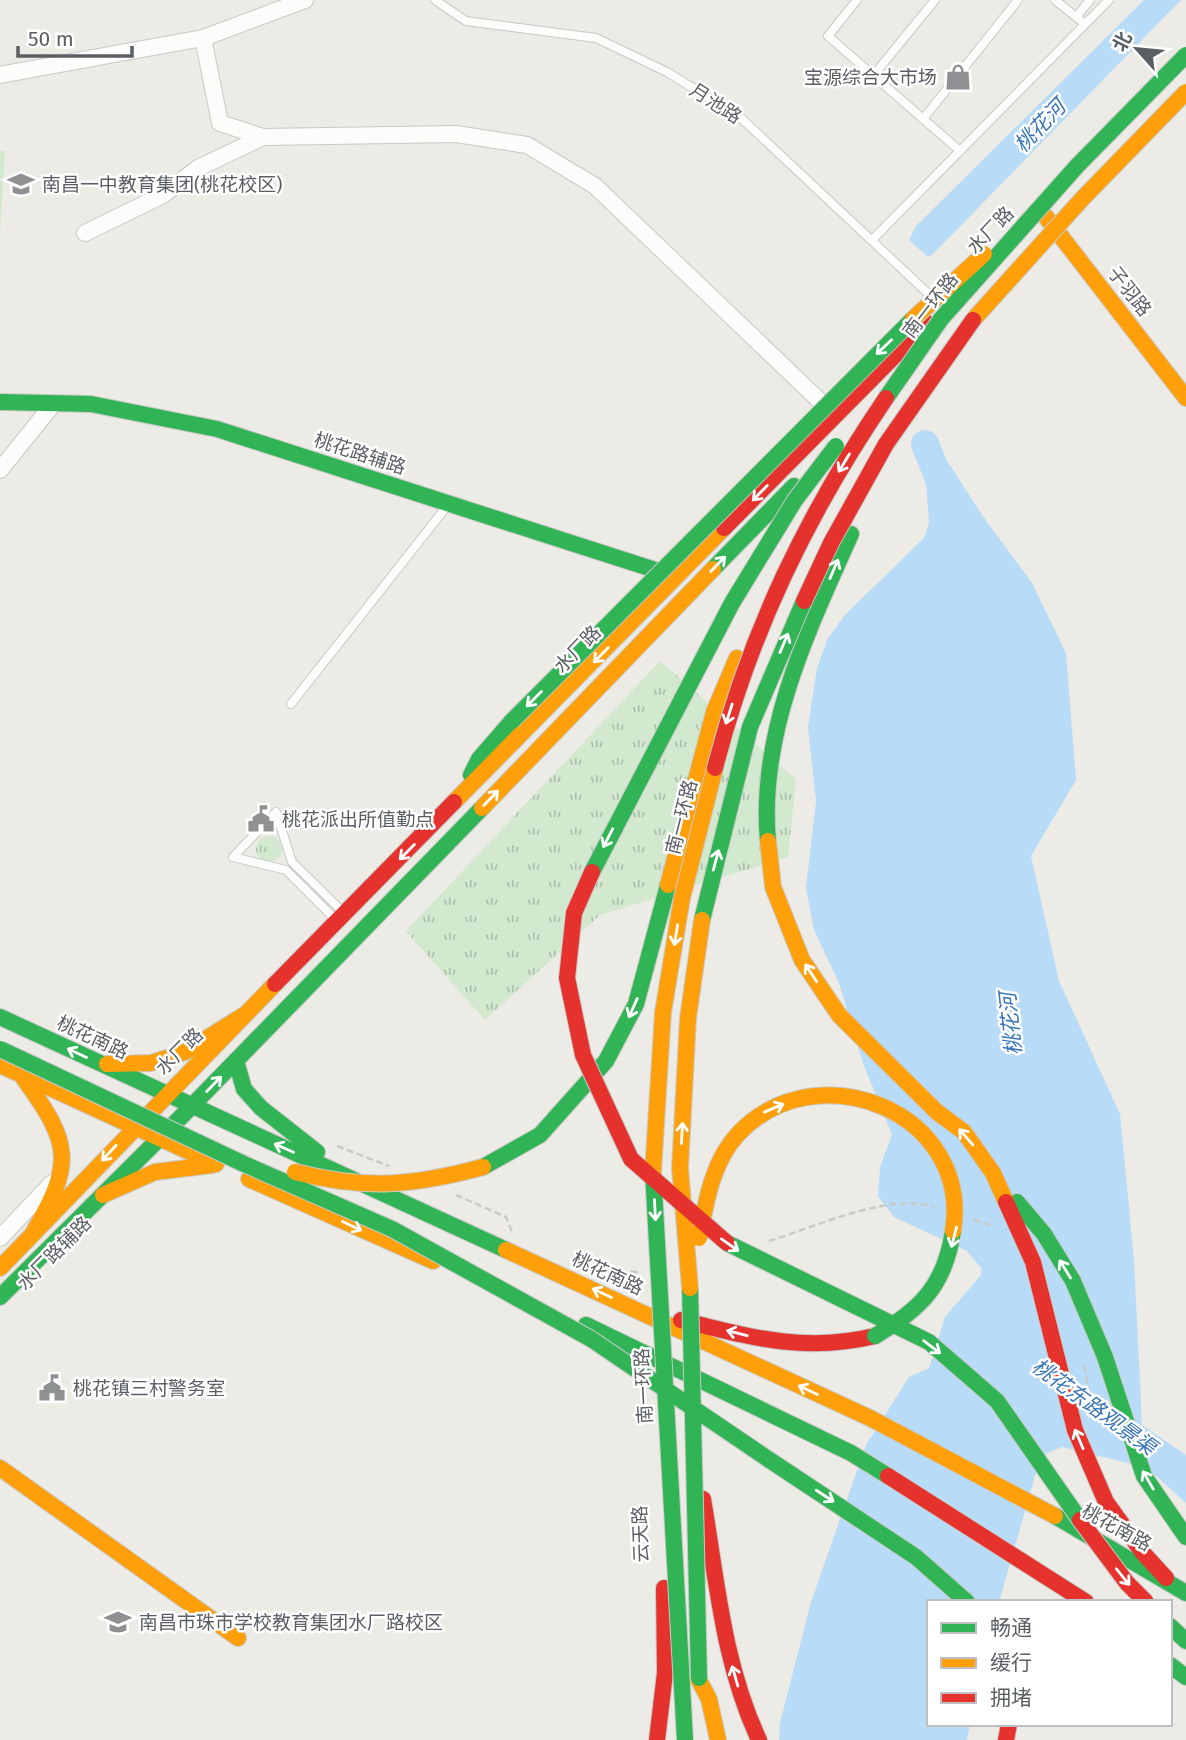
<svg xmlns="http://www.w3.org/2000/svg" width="1186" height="1740" font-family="'Fira Sans','Noto Sans SC',sans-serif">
	<defs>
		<pattern id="grass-tufts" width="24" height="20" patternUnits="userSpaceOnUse" patternTransform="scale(1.75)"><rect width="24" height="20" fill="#d2e9d0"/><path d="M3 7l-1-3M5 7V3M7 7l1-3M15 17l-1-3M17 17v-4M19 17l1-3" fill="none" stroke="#adc0ac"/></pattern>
	</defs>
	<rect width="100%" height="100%" fill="#ecebe5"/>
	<path fill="url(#grass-tufts)" d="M660,661L796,779L788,857L600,915L485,1020L406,931Z
		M256 849a13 13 0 1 1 26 0a13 13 0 1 1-26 0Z"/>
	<path fill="#d2e9d0" d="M0,151H5L0,233Z"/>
	<path fill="#b8dbf7" d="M1144,0H1181L933,254L928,257L909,240L916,226Z
		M939,448L982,515L1032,583L1066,653L1076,780L1031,856L1059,981L1120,1114L1134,1260L1142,1425L1186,1455V1503L1155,1475L1128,1463L1062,1447L1047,1453L1037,1469L999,1602H929V1724H970L967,1740H779L780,1723L811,1602L866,1445L909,1377L929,1368L945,1317L981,1275V1268L967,1251L894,1217L878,1196L880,1167L892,1135L863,1063L839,983L814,930L806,888L816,801L808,727L817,668L828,638L845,615L924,538L929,523L924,455Z"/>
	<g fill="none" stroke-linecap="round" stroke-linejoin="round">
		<path stroke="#b8dbf7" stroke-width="28" d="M925,444L943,489"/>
		<g stroke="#c8c8c6" stroke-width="10">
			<path id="lane" d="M435,0L466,21L596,38L667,72L740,117L933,298
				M857,0L828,36L960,151
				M1055,0L1085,24
				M1076,17L1090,0
				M873,76L935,0
				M923,119L1018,0
				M872,240L1109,0
				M291,704L447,506
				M335,919L286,870L233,857L276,812L292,862L343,912"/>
		</g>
		<g stroke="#c8c8c6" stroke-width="18">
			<path id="street" d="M203,38L220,123L263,137
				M0,75L203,38L305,0
				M85,233L163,195L198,168L263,137L456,134L527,145L595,186L825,406
				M0,470L54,403
				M0,1238L52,1183"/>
		</g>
		<g stroke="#c8c9c7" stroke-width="18">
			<path id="fast" d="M0,402L91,404L217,429L674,576
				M713,569L794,486
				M471,775L479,759L512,721
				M768,841C758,734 808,630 851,534
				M0,1017L506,1250
				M236,1061L244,1089L261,1108L317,1152
				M483,1167L540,1135L606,1061L636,1004L668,885
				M1017,1202L1044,1234L1073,1281L1105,1357L1144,1476L1186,1537
				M0,1297L185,1113L482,808
				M586,1325L851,1453L888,1476
				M768,1459L916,1557L967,1602
				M1055,1516L1186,1593
				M1170,1626L1186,1641
				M1170,1665L1186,1677"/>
		</g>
		<g stroke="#c8c9c7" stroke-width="18">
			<path id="slow" d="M1046,217L1186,398
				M454,802L724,528
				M482,808L713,569
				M768,841L773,887L802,960L839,1015L937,1112L964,1132L993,1173L1006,1202
				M668,885L714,712L737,658
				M107,1064L151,1063L185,1052L244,1015
				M0,1065L216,1164
				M24,1079C73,1146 73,1164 32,1235
				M249,1179L433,1261
				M103,1195L155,1172L212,1165
				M506,1250L870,1418L1055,1516
				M0,1268L275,984
				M0,1468L238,1638
				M692,1667L709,1699L718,1740"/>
		</g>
		<g stroke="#c8c9c7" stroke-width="18">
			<path id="jam" d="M724,528L927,323
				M275,984L454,802
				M1006,1202L1033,1262L1075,1430L1106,1502L1143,1553L1166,1578
				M681,1320C750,1337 804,1353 875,1336
				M888,1476L1086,1602
				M703,1499C717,1581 723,1663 759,1740
				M657,1740L665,1673L664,1588
				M1006,1740L1009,1724"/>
		</g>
		<path stroke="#c8ccc9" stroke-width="2.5" stroke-dasharray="7 3.5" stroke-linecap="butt" d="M337,1146L389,1166
			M456,1195L506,1217L512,1232
			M974,1220L995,1227
			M769,1241C815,1227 889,1192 935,1207
			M599,1270L638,1272
			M1084,1366L1089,1390"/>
		<use href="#lane" stroke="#fcfcfb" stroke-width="8"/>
		<use href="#street" stroke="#fcfcfb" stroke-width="16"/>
		<use href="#fast" stroke="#30b455" stroke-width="16"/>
		<use href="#slow" stroke="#ff9f0a" stroke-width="16"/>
		<use href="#jam" stroke="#e5322d" stroke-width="16"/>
		<g stroke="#c8c9c7" stroke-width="18" stroke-linecap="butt">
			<path id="fast-bridge" d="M886,398L941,319L1077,166L1186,55
				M512,721L913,319
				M592,872L732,603L795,500L836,446
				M702,920L750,727L804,601
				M0,1049L244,1164L392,1229L591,1339
				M653,1172L685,1740
				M727,1243L929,1342L997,1401L1080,1520
				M690,1288L699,1678
				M875,1336C921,1309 945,1285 953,1231
				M591,1339L768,1459"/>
		</g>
		<g stroke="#c8c9c7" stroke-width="18" stroke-linecap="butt">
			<path id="slow-bridge" d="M913,319L984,254
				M973,320L1082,199L1186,92
				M295,1172C365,1190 413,1186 483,1167
				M653,1172L663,1012L682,898L715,768
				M699,1238C706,1202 712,1162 738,1134C817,1050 972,1112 953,1231
				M690,1288L680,1168L688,1018L702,920"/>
		</g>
		<g stroke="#c8c9c7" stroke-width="18" stroke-linecap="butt">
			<path id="jam-bridge" d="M804,601L831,543L886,444L973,320
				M715,768C750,632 807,514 886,398
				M592,872L574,913L567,978L583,1055L631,1159L727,1243
				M1080,1520L1127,1583L1146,1602"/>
		</g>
		<use href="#fast-bridge" stroke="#30b455" stroke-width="16"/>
		<use href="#slow-bridge" stroke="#ff9f0a" stroke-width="16"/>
		<use href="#jam-bridge" stroke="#e5322d" stroke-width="16"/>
	</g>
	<defs><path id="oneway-shaft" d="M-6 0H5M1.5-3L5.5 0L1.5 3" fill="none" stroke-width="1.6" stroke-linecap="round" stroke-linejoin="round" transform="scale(1.75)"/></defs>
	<g stroke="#fff">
		<use href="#oneway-shaft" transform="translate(884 347) rotate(136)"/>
		<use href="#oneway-shaft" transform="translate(844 463) rotate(121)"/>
		<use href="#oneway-shaft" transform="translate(760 493) rotate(134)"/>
		<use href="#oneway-shaft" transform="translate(718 564) rotate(-46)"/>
		<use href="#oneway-shaft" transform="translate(834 569) rotate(-67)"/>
		<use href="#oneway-shaft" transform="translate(784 643) rotate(-67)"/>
		<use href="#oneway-shaft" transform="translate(601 655) rotate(134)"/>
		<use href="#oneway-shaft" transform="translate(534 699) rotate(135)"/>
		<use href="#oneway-shaft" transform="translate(729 714) rotate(108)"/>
		<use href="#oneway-shaft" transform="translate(491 798) rotate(-46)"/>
		<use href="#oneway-shaft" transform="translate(608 838) rotate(117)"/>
		<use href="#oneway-shaft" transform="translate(407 852) rotate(135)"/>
		<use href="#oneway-shaft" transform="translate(716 860) rotate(-75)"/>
		<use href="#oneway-shaft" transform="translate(676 935) rotate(99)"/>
		<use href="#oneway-shaft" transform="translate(811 973) rotate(-123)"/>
		<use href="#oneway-shaft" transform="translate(633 1008) rotate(114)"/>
		<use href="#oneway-shaft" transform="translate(77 1053) rotate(-155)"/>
		<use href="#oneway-shaft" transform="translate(214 1084) rotate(-46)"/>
		<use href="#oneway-shaft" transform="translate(774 1108) rotate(-23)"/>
		<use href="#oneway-shaft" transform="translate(682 1133) rotate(-87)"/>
		<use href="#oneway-shaft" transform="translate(966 1137) rotate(-131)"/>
		<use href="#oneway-shaft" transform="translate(284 1148) rotate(-156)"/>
		<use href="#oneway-shaft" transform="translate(109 1153) rotate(133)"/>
		<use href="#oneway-shaft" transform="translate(655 1210) rotate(87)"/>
		<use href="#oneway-shaft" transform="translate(352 1226) rotate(25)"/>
		<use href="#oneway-shaft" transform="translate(954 1237) rotate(104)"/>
		<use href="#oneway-shaft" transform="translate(730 1245) rotate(35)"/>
		<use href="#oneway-shaft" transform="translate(1065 1269) rotate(-122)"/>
		<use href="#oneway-shaft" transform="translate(602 1293) rotate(-155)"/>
		<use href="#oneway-shaft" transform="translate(737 1333) rotate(-166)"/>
		<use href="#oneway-shaft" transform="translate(932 1347) rotate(37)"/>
		<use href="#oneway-shaft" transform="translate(808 1390) rotate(-155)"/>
		<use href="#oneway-shaft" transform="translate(1079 1439) rotate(-113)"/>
		<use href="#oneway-shaft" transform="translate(1148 1480) rotate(-120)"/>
		<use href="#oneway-shaft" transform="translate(825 1496) rotate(33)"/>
		<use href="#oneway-shaft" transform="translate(1123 1577) rotate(51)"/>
		<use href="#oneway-shaft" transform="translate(735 1676) rotate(-106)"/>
	</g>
	<defs>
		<g id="shop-bare" transform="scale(2.1)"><path d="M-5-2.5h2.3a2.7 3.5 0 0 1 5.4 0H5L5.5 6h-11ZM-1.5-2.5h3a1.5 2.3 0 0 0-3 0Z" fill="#8e9091" stroke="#fff" stroke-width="2.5" paint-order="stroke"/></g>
		<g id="school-bare" transform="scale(2.1)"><path d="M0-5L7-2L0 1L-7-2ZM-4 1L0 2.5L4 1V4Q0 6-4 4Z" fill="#8e9091" stroke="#fff" stroke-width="2.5" paint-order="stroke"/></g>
		<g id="civic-bare" transform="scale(2.1)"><path d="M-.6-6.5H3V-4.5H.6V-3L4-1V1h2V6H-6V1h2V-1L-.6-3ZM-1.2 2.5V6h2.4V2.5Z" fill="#8e9091" stroke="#fff" stroke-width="2.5" paint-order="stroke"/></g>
	</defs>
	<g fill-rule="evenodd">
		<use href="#shop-bare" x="958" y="77"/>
		<use href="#school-bare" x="21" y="184"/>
		<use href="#civic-bare" x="261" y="819"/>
		<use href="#civic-bare" x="52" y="1388"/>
		<use href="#school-bare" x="118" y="1622"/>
	</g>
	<g text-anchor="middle" stroke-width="5" stroke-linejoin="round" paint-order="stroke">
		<g font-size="19" fill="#5b5f64" stroke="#fff" text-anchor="start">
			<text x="937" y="84" text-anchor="end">宝源综合大市场</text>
			<text x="42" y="191">南昌一中教育集团(桃花校区)</text>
			<text x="282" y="826">桃花派出所值勤点</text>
			<text x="73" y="1395">桃花镇三村警务室</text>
			<text x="139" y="1629">南昌市珠市学校教育集团水厂路校区</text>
		</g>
		<g font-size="19" fill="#5b5f64" stroke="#fff">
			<text transform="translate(716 103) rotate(33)" y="7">月池路</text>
			<text transform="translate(990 230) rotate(-46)" y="7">水厂路</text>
			<text transform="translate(1130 291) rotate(52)" y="7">子羽路</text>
			<text transform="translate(930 305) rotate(-52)" y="7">南一环路</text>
			<text transform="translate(360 453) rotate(18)" y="7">桃花路辅路</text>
			<text transform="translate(577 649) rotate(-46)" y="7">水厂路</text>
			<text transform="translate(681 817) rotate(-76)" y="7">南一环路</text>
			<text transform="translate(93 1037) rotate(25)" y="7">桃花南路</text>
			<text transform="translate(179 1051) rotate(-45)" y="7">水厂路</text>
			<text transform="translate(54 1253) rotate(-45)" y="7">水厂路辅路</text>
			<text transform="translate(608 1273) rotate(25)" y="7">桃花南路</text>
			<text transform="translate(643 1386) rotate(-93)" y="7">南一环路</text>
			<text transform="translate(1117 1527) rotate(29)" y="7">桃花南路</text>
			<text transform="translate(640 1534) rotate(-92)" y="7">云天路</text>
		</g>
		<g font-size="21" font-style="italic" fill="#3874b8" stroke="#fff">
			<text transform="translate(1040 126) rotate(-46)" y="7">桃花河</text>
			<text transform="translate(1011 1024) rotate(-96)" y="7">桃花河</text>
			<text transform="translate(1094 1407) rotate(36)" y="7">桃花东路观景渠</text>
		</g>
	</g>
	<rect x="927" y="1600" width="245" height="126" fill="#ffffff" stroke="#bdbfc1" stroke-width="2"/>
	<rect x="941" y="1623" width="35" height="10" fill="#30b455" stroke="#bdbfc1" stroke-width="2"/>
	<text x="990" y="1635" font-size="21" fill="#5b5f64">畅通</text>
	<rect x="941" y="1658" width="35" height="10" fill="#ff9f0a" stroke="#bdbfc1" stroke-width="2"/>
	<text x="990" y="1670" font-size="21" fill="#5b5f64">缓行</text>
	<rect x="941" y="1693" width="35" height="10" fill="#e5322d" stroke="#bdbfc1" stroke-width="2"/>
	<text x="990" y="1705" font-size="21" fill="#5b5f64">拥堵</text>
	<g transform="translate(1137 49) rotate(297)" stroke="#ffffff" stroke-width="5" paint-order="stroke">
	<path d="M0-5L12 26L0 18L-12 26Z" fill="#5b5f64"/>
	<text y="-10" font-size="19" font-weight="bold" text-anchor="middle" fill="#5b5f64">北</text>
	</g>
	<path d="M18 46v10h114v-10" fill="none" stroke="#5b5f64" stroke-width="3.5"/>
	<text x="28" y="46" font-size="21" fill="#5b5f64" stroke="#ffffff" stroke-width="5" paint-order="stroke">50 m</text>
</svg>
